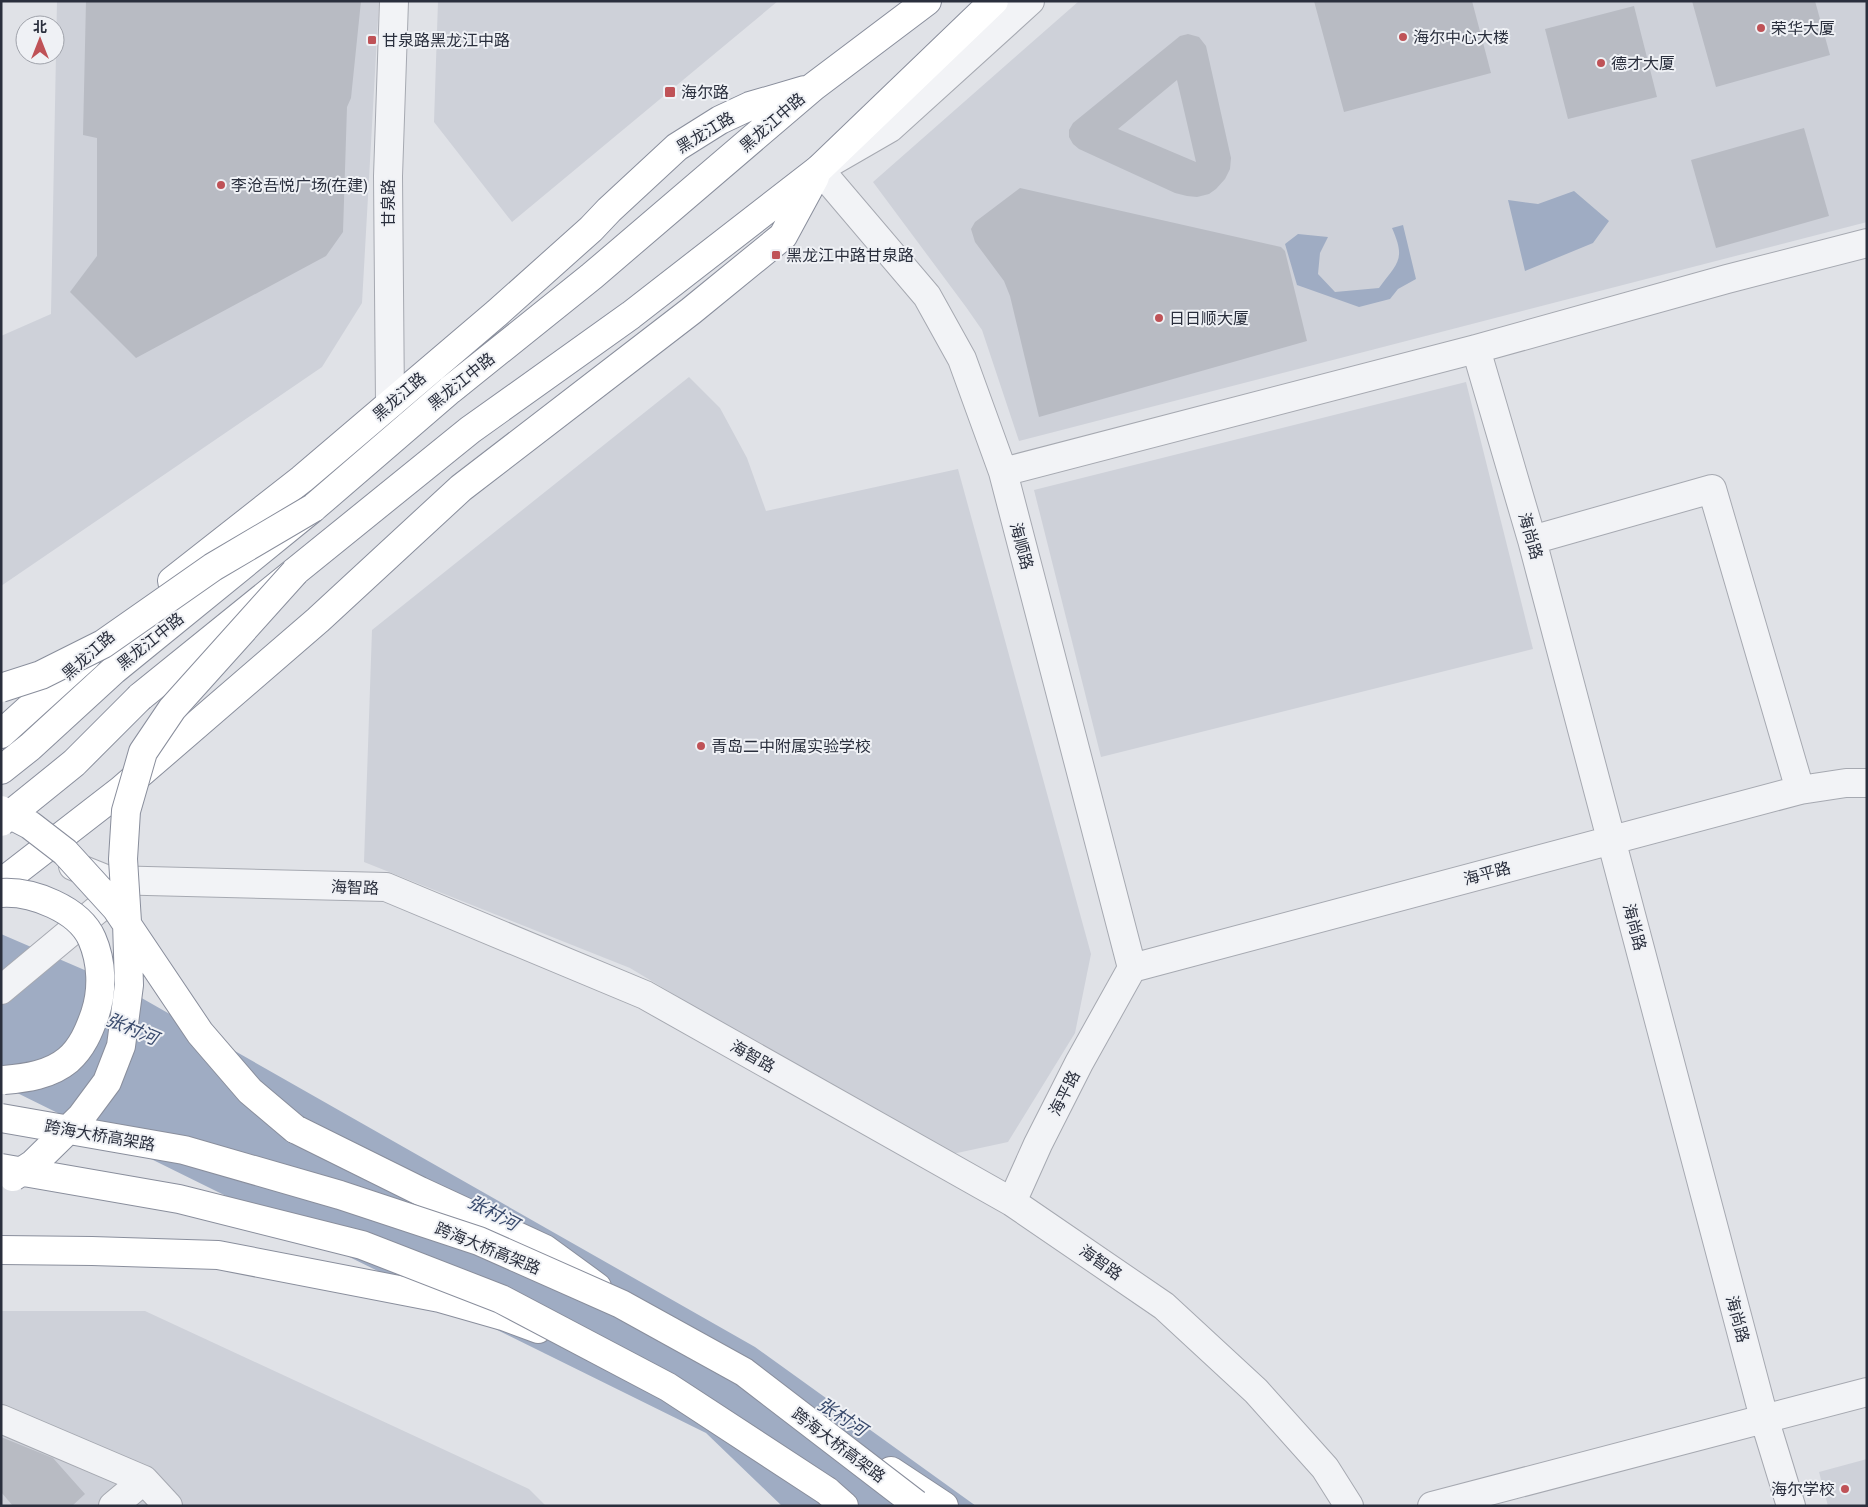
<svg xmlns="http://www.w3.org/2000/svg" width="1868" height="1507" font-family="'Archivo Narrow','Noto Sans SC',sans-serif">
	<rect width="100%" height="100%" fill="#e0e2e7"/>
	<path fill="#ced1d9" d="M57,1H379L362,303L322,367L1,586V336L51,314Z
		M438,1H778L512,222L434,122Z
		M1079,1H1867V222L1019,441L982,330L966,307L873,182Z
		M689,377L720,408L747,458L766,511L958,469L1091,954L1075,1033L1008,1142L943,1156L630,968L364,862L372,630Z
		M1466,382L1533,649L1101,757L1034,490Z
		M1,1311H145L529,1489L546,1506H1Z
		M1867,1459V1506H1828L1819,1472Z"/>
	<path fill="#9facc3" d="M1574,191L1609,221L1593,243L1525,271L1508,200L1538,204Z
		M1403,225L1416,279L1398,289L1390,299L1359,307L1297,285L1285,244L1298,234L1328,237L1320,253L1318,274L1335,292L1379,288C1398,262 1406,260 1392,228Z
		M1,934L117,984L755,1347L976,1506H782L706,1433L1,1085Z"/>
	<path fill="#b8bbc3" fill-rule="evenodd" d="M86,1H361L351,98L347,107L343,232L326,256L136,358L70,292L97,256V138L83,135Z
		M1314,1H1472L1491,73L1344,112Z
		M1692,1H1815L1830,55L1716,87Z
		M1634,6L1657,97L1568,119L1545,29Z
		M1188,34L1199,37L1206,46L1231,158L1230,169L1225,179L1216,189L1209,194L1197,197L1187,196L1175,193L1079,149L1073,144L1069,137V130L1073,123L1180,36ZM1177,80L1196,162L1118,129Z
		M1804,128L1829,216L1716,248L1691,160Z
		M1020,188L1281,247L1285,251L1307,341L1039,417L1010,296L1004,281L975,242L971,229L975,222Z
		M1,1437L53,1458L85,1494L72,1506H13L1,1492Z"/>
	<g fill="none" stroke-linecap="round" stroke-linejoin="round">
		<g stroke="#a6a9b1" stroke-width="30">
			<path id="minor" d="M1030,1L890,128L819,169L927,296L962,359L1003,472L1132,968
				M1476,349L1532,540L1764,1418L1791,1506
				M390,404L388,176L394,1
				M1003,472L1476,349L1727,279L1867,243
				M1532,540L1712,489L1800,790
				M73,866L108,880L386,887L645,995L1012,1202L1164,1306L1256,1391L1325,1468L1349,1506
				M1,990L127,885
				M1012,1202L1038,1144L1079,1063L1132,968L1800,790L1846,783H1867
				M1,1419L144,1480L168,1506
				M113,1506L144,1480
				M1432,1506L1867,1392"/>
		</g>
		<g stroke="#898e9c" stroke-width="30">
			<path id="highway" d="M172,581L302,479L497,313L591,229L609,210L677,147L720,120L750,106L805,90
				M140,697L470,430L631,315L819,169L994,1
				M1,734L87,656
				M1,770L30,747L114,670L313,508L450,390L592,276L813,87L927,1
				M1,883L121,790L318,620L461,488L691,311L783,236L815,177
				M295,1129L420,1191L545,1249L597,1287
				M1,1250L92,1251L218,1255L440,1298L503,1316L538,1329
				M891,1471L944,1506
				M827,1491L844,1506"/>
		</g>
		<use href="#minor" stroke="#f2f3f6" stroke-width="28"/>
		<use href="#highway" stroke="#fff" stroke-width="28"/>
		<g stroke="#898e9c" stroke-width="30" stroke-linecap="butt">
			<path id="highway-bridge" d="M1,688L41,675L103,644L213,567L313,508
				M1,810L30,825L65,852L116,908L200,1033L250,1091L295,1129
				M1,822L74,763L140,697
				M1,893C32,891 79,909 92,939C102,962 103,990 95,1014C89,1031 82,1048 68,1060C50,1075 26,1078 4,1080
				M1,1118L184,1150L340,1195L479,1241L621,1304L744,1372L916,1504
				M1,1168L179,1199L362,1245L501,1299L668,1387L827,1491
				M13,1177L33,1164L81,1117L107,1082L121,1046L129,985L127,922L123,859L126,811L143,752L172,709L295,572"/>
		</g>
		<use href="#highway-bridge" stroke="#fff" stroke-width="28"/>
	</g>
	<g fill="#bf5257" stroke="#eff1f5" stroke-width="2">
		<circle cx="1761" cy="28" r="5"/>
		<circle cx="1403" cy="37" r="5"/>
		<rect x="367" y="35" width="10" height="10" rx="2.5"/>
		<circle cx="1601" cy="63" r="5"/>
		<rect x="664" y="86" width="12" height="12" rx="2.5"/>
		<circle cx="221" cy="185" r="5"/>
		<rect x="771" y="250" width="10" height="10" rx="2.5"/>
		<circle cx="1159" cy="318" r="5"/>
		<circle cx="701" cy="746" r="5"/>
		<circle cx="1845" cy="1489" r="5"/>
	</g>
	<g text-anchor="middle" stroke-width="4" stroke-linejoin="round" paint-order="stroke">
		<g font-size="16" fill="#2a2f3d" stroke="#eff1f5" text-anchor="start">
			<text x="1771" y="34">荣华大厦</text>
			<text x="1413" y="43">海尔中心大楼</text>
			<text x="382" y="46">甘泉路黑龙江中路</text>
			<text x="1611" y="69">德才大厦</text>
			<text x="681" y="98">海尔路</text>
			<text x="231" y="191">李沧吾悦广场(在建)</text>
			<text x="786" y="261">黑龙江中路甘泉路</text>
			<text x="1169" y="324">日日顺大厦</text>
			<text x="711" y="752">青岛二中附属实验学校</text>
			<text x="1835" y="1495" text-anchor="end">海尔学校</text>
		</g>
		<g font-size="16" fill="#2a2f3d" stroke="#eff1f5">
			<text transform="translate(772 122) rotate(-41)" y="6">黑龙江中路</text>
			<text transform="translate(705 132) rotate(-31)" y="6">黑龙江路</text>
			<text transform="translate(388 203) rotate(-90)" y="6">甘泉路</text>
			<text transform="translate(461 381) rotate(-39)" y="6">黑龙江中路</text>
			<text transform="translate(399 396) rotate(-41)" y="6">黑龙江路</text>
			<text transform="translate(1531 536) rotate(74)" y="6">海尚路</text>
			<text transform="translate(1022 546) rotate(75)" y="6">海顺路</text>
			<text transform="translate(150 641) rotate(-39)" y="6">黑龙江中路</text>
			<text transform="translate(88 655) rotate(-42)" y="6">黑龙江路</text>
			<text transform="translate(1487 873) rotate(-15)" y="6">海平路</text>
			<text transform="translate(355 887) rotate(2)" y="6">海智路</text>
			<text transform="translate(1635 927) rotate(75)" y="6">海尚路</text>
			<text transform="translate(753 1056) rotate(29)" y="6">海智路</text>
			<text transform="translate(1064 1093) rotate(-63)" y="6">海平路</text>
			<text transform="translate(100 1135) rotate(10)" y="6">跨海大桥高架路</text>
			<text transform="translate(488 1248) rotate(22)" y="6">跨海大桥高架路</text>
			<text transform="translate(1101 1262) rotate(35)" y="6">海智路</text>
			<text transform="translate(1738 1319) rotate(75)" y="6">海尚路</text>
			<text transform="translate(839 1445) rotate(37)" y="6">跨海大桥高架路</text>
		</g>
		<g font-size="18" font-style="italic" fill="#394a6c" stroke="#eff1f5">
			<text transform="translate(132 1029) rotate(23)" y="6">张村河</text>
			<text transform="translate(493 1213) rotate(28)" y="6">张村河</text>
			<text transform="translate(842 1417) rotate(33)" y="6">张村河</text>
		</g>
	</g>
	<rect width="1868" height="1507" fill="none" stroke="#2a2f3d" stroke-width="5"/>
	<g transform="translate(40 40)"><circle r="24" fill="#eff1f5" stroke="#a0a3ab"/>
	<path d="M0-4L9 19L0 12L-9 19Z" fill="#bf5257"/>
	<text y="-8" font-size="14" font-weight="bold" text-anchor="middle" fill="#2a2f3d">北</text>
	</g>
</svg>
